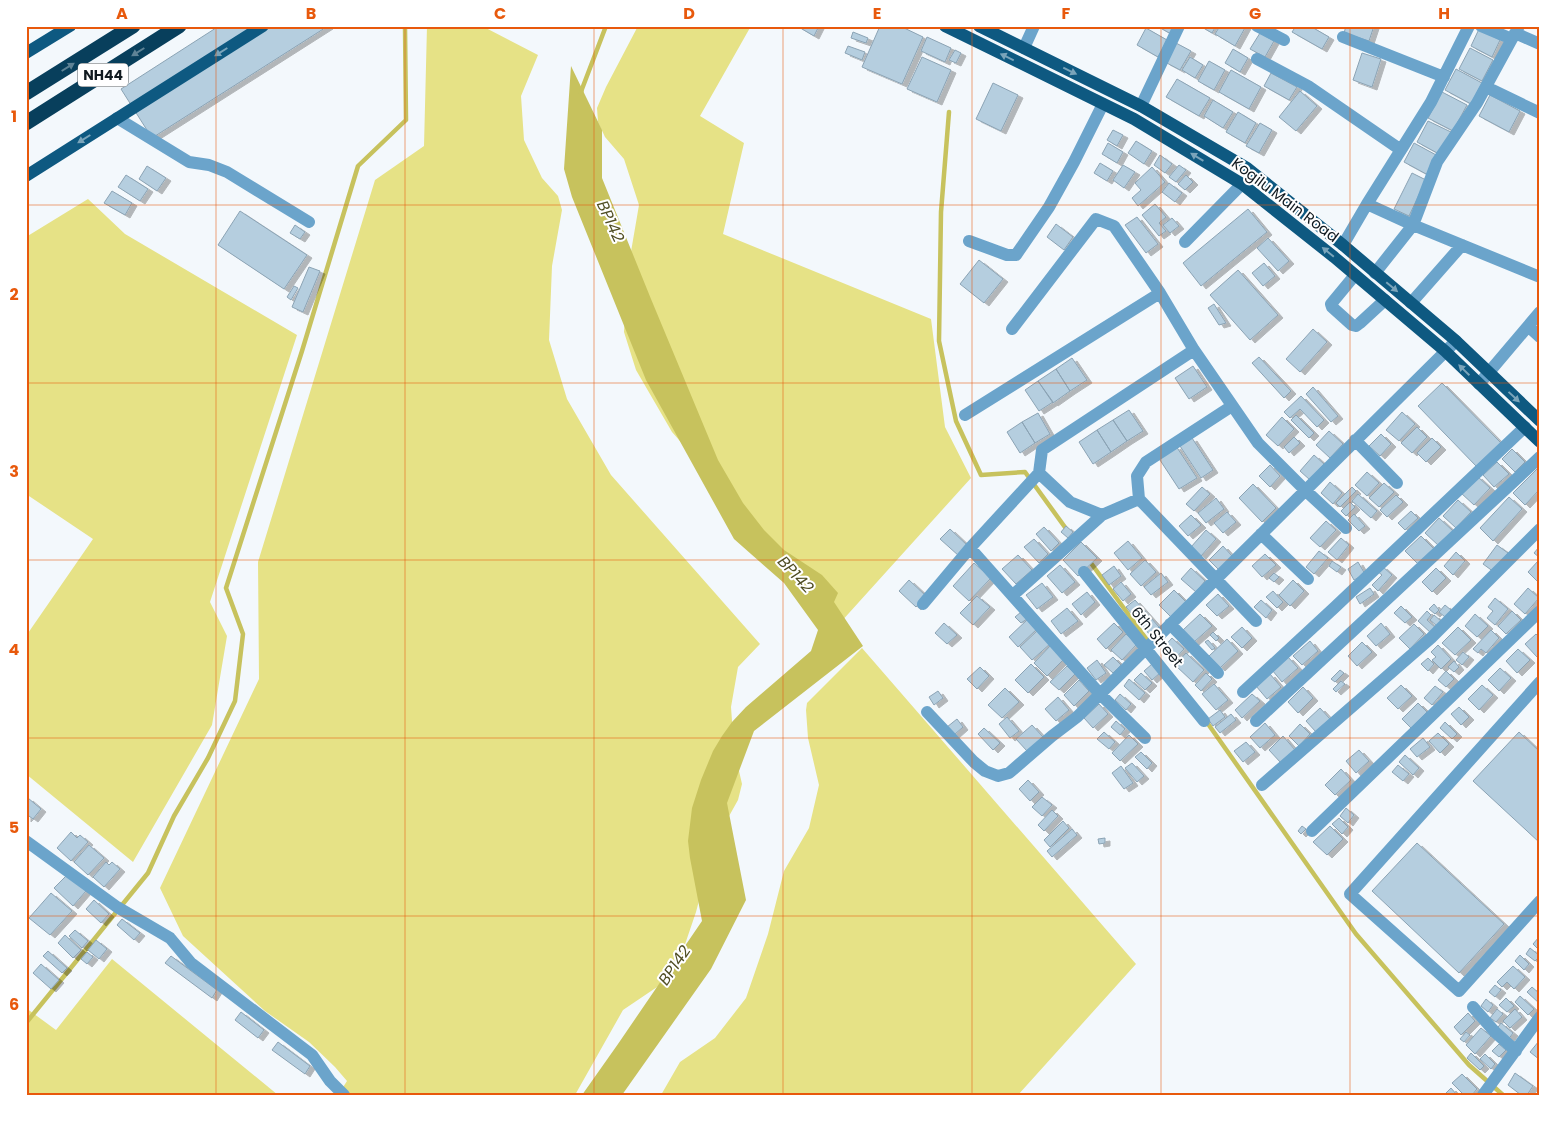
<svg xmlns="http://www.w3.org/2000/svg" width="1566" height="1121" font-family="Poppins,sans-serif">
	<defs>
		<filter id="shadow"><feDropShadow dx="5" dy="3" stdDeviation="0" flood-color="#0004"/></filter>
	</defs>
	<rect width="100%" height="100%" fill="#f3f8fc"/>
	<path fill="#e6e286" d="M427,26H482L538,55L521,96L524,140L542,178L558,196L562,210L552,266L549,340L567,399L611,475L760,644L738,667L731,707L734,749L742,784L738,800L714,843L696,912L679,962L663,983L623,1010L575,1095H338L347,1081L335,1067L309,1042L265,1011L183,936L160,888L259,679L258,562L375,180L424,146Z
		M638,26H751L700,116L744,143L723,234L931,319L945,427L971,478L840,623L672,432L636,370L624,332L627,275L639,205L624,159L605,137L598,122L597,108L606,87Z
		M88,199L125,234L297,335L210,602L227,636L212,725L133,862L26,774V636L93,539L26,494V237Z
		M862,648L1136,964L1018,1095H661L680,1062L715,1038L746,998L768,934L784,871L809,828L819,785L808,738L806,710L807,703Z
		M112,959L278,1095H26V1008L56,1030Z"/>
	<path fill="#c7c25d" d="M571,66L602,130V178L651,299L718,460L743,503L764,530L784,550L822,575L838,593L834,602L863,646L754,731L727,803L746,900L711,969L622,1095H582L618,1044L702,921L690,858L688,841L692,808L701,780L713,751L722,736L732,722L746,707L811,651L818,630L784,583L734,539L646,380L572,197L564,169Z"/>
	<g fill="none" stroke-linecap="round" stroke-linejoin="round">
		<path stroke="#c7c25d" stroke-width="4.5" d="M581,93L582,89L606,26
			M949,112L941,212L939,341L956,421L981,475L1025,472L1067,530
			M1088,559L1150,644
			M1206,721L1356,934L1469,1065L1503,1095
			M26,1023L148,873L174,816L208,758L235,701L243,634L226,588L302,351L358,166L406,120L405,26"/>
	</g>
	<path fill="#b5cedf" stroke="#8ba3b4" filter="url(#shadow)" d="M219,26H328L152,138L121,89Z
		M797,26H819L814,36Z
		M880,26H900L923,37L902,84L862,67Z
		M1157,26H1176L1171,34Z
		M1200,26H1216L1212,33Z
		M1220,26H1246L1235,46L1215,34Z
		M1296,26H1310L1329,37L1322,49L1292,32Z
		M1346,26H1374L1369,41L1344,33Z
		M1146,28L1167,40L1158,57L1137,45Z
		M1479,29L1500,40L1492,57L1471,46Z
		M853,32L868,38L866,43L851,38Z
		M1260,33L1274,41L1265,57L1250,49Z
		M927,37L951,48L945,62L921,51Z
		M1176,43L1191,51L1180,70L1165,62Z
		M848,46L865,52L862,60L845,53Z
		M1470,48L1493,60L1482,81L1459,69Z
		M1233,49L1248,58L1240,72L1225,63Z
		M955,50L961,53L956,63L949,60Z
		M1362,53L1381,59L1372,87L1353,80Z
		M922,57L951,70L937,102L907,89Z
		M1190,57L1203,65L1195,78L1182,70Z
		M1209,61L1225,70L1214,90L1198,81Z
		M1456,69L1482,83L1471,104L1445,90Z
		M1231,70L1261,87L1249,109L1219,92Z
		M1271,73L1297,87L1289,100L1264,86Z
		M1177,79L1210,98L1199,116L1166,97Z
		M993,83L1018,95L1001,131L976,119Z
		M1300,91L1317,106L1296,131L1279,117Z
		M1442,92L1467,105L1453,131L1428,118Z
		M1490,95L1520,111L1509,132L1479,116Z
		M1213,100L1233,112L1223,128L1204,116Z
		M1238,112L1256,123L1245,143L1226,132Z
		M1428,121L1451,132L1439,154L1417,142Z
		M1260,123L1272,130L1259,153L1246,146Z
		M1113,130L1123,135L1117,146L1107,140Z
		M1136,141L1152,151L1144,164L1128,153Z
		M1108,143L1123,152L1117,163L1102,154Z
		M1414,143L1438,156L1428,175L1404,162Z
		M1160,155L1172,164L1165,173L1154,165Z
		M1100,163L1113,171L1107,181L1094,173Z
		M1123,165L1135,172L1124,188L1113,180Z
		M1179,165L1186,170L1176,182L1169,177Z
		M147,166L166,178L157,191L139,179Z
		M1152,167L1165,182L1138,206L1132,198L1141,190L1135,183Z
		M1412,173L1426,180L1409,216L1394,209Z
		M126,175L148,189L140,201L118,187Z
		M1186,175L1193,182L1185,190L1178,184Z
		M1169,183L1182,193L1175,202L1162,192Z
		M112,191L132,203L125,215L104,203Z
		M1155,204L1166,217L1159,223L1166,231L1159,236L1142,215Z
		M1248,209L1267,232L1201,286L1183,263Z
		M240,211L307,255L284,289L218,245Z
		M1137,217L1158,244L1146,253L1125,225Z
		M1172,218L1179,226L1170,233L1163,225Z
		M1056,224L1073,237L1064,250L1047,237Z
		M295,225L305,232L300,239L290,233Z
		M1268,238L1289,261L1278,271L1257,248Z
		M979,260L1003,279L984,303L960,284Z
		M1264,263L1275,276L1263,286L1252,273Z
		M309,267L320,271L303,312L292,307Z
		M1238,270L1278,315L1250,340L1210,295Z
		M294,286L298,288L291,300L287,297Z
		M1214,304L1226,323L1219,325L1208,308Z
		M1313,329L1327,342L1300,372L1286,359Z
		M1259,357L1291,391L1284,398L1252,363Z
		M1072,358L1087,380L1070,391L1056,369Z
		M1193,366L1207,387L1189,399L1175,378Z
		M1056,369L1070,391L1053,403L1038,381Z
		M1038,381L1053,402L1039,411L1025,390Z
		M1442,383L1501,443L1477,467L1418,406Z
		M1313,387L1338,416L1331,422L1306,394Z
		M1301,396L1324,420L1317,427L1300,409L1290,418L1284,412Z
		M1129,410L1143,431L1127,441L1113,420Z
		M1402,412L1415,424L1399,441L1386,430Z
		M1038,413L1050,434L1035,443L1022,422Z
		M1296,415L1314,433L1309,438L1291,420Z
		M1282,417L1294,429L1278,446L1266,435Z
		M1113,420L1127,441L1111,452L1097,430Z
		M1022,422L1035,443L1020,453L1007,432Z
		M1417,427L1427,437L1412,453L1401,443Z
		M1097,430L1111,452L1093,464L1079,442Z
		M1329,431L1343,444L1330,458L1316,445Z
		M1381,434L1391,444L1380,456L1369,446Z
		M1294,437L1300,443L1289,453L1284,447Z
		M1192,438L1213,470L1201,478L1180,446Z
		M1432,438L1441,447L1426,462L1417,453Z
		M1176,446L1197,478L1179,489L1158,457Z
		M1512,449L1525,462L1515,472L1502,459Z
		M1314,455L1324,464L1310,480L1300,471Z
		M1497,462L1509,474L1494,487L1483,475Z
		M1270,465L1280,476L1270,487L1259,476Z
		M1540,466V489L1525,505L1513,493Z
		M1367,472L1379,483L1367,496L1355,485Z
		M1477,476L1490,488L1474,505L1461,493Z
		M1330,482L1342,493L1333,504L1321,493Z
		M1384,483L1394,492L1379,507L1369,498Z
		M1253,484L1276,508L1262,522L1239,498Z
		M1202,487L1210,494L1194,511L1186,504Z
		M1352,487L1356,491L1340,507L1336,503Z
		M1358,494L1377,511L1371,518L1352,501Z
		M1396,495L1403,502L1387,517L1380,510Z
		M1509,497L1522,509L1493,541L1480,528Z
		M1216,498L1224,509L1206,523L1198,513Z
		M1458,500L1471,512L1456,528L1443,516Z
		M1350,502L1355,507L1346,516L1341,511Z
		M1411,511L1418,518L1405,530L1398,523Z
		M1227,512L1236,522L1223,533L1214,523Z
		M1354,514L1365,526L1359,531L1348,520Z
		M1191,515L1201,525L1188,536L1179,526Z
		M1439,518L1453,531L1439,546L1425,533Z
		M1326,521L1336,530L1320,547L1310,538Z
		M1066,526L1073,532L1068,538L1061,532Z
		M1044,527L1059,543L1051,551L1036,534Z
		M950,529L968,546L959,556L940,539Z
		M1206,530L1216,539L1201,556L1191,547Z
		M1421,536L1434,549L1419,565L1405,551Z
		M1341,538L1349,545L1337,560L1328,552Z
		M1034,539L1048,554L1039,563L1024,547Z
		M1128,541L1142,558L1128,570L1114,553Z
		M1081,542L1097,558L1078,576L1063,560Z
		M1497,545L1508,553L1494,572L1483,564Z
		M1223,546L1232,556L1219,570L1209,560Z
		M1539,547H1540V558L1534,553Z
		M1319,551L1328,558L1314,574L1306,567Z
		M1456,552L1465,561L1453,575L1444,566Z
		M1265,554L1276,565L1262,577L1252,566Z
		M1018,555L1032,570L1016,584L1002,569Z
		M1145,560L1156,572L1141,586L1130,574Z
		M1332,561L1341,567L1337,572L1329,566Z
		M1538,561L1540,562V584L1528,572Z
		M1358,562L1365,574L1354,580L1348,569Z
		M974,563L991,578L969,601L953,586Z
		M1060,565L1075,582L1062,593L1047,576Z
		M1114,566L1121,576L1109,585L1102,575Z
		M1382,566L1392,575L1378,591L1372,585L1382,575L1377,571Z
		M1191,568L1205,581L1196,592L1181,579Z
		M1436,568L1446,578L1432,592L1422,582Z
		M1161,573L1168,582L1151,595L1144,587Z
		M1274,573L1279,577L1274,582L1269,578Z
		M909,580L926,596L916,607L899,591Z
		M1293,580L1304,591L1290,606L1279,595Z
		M1121,582L1131,594L1123,601L1113,589Z
		M1042,583L1053,597L1037,609L1026,595Z
		M1370,588L1374,594L1360,604L1356,597Z
		M1528,588L1539,598L1525,614L1514,604Z
		M1174,590L1187,603L1172,618L1159,605Z
		M1273,591L1283,602L1277,608L1266,597Z
		M1087,592L1095,602L1081,615L1072,604Z
		M1218,594L1229,606L1217,616L1206,605Z
		M977,596L990,607L973,625L960,613Z
		M1495,598L1508,609L1495,625L1487,618L1493,611L1488,607Z
		M1135,600L1159,627L1150,635L1126,607Z
		M1261,600L1272,610L1266,618L1254,607Z
		M1434,604L1439,610L1435,614L1429,609Z
		M1445,605L1451,610L1445,617L1439,612Z
		M1401,606L1412,617L1405,623L1394,613Z
		M1067,608L1078,621L1061,634L1051,621Z
		M1427,611L1431,615L1427,620L1437,629L1432,634L1418,621Z
		M1512,611L1521,620L1506,634L1498,626Z
		M1021,612L1027,619L1021,623L1015,617Z
		M1200,614L1212,626L1194,642L1183,630Z
		M1475,614L1488,626L1477,637L1465,626Z
		M1434,615L1441,621L1437,626L1430,620Z
		M1028,619L1037,629L1018,647L1009,637Z
		M944,623L957,635L947,644L935,633Z
		M1114,623L1123,632L1106,649L1097,639Z
		M1381,623L1390,634L1376,646L1367,636Z
		M1414,624L1424,634L1410,649L1399,638Z
		M1242,627L1252,638L1242,648L1231,637Z
		M1458,627L1471,640L1455,655L1442,643Z
		M1038,630L1051,643L1032,660L1020,647Z
		M1491,630L1499,638L1486,653L1481,649L1478,653L1473,649Z
		M1213,632L1219,638L1216,641L1210,635Z
		M1126,634L1137,644L1122,660L1111,650Z
		M1536,634L1540,638V654L1537,657L1525,644Z
		M1172,638L1184,649L1173,661L1161,650Z
		M1227,639L1238,651L1220,668L1209,656Z
		M1208,640L1215,648L1212,650L1205,642Z
		M1310,641L1318,651L1302,665L1293,656Z
		M1362,642L1372,652L1357,666L1348,656Z
		M1051,645L1065,658L1047,676L1034,663Z
		M1438,645L1451,659L1441,669L1432,660L1436,657L1431,652Z
		M1518,649L1530,660L1517,673L1506,661Z
		M1463,652L1469,657L1462,665L1456,660Z
		M1186,653L1204,670L1193,682L1175,665Z
		M1113,657L1121,665L1113,673L1104,665Z
		M1288,657L1298,668L1282,682L1272,670Z
		M1428,658L1434,664L1428,671L1421,664Z
		M1097,660L1106,673L1096,680L1087,668Z
		M1454,661L1459,667L1454,672L1448,667Z
		M1031,664L1044,677L1028,693L1015,680Z
		M1152,664L1160,673L1152,680L1144,671Z
		M1067,666L1075,674L1059,690L1050,682Z
		M980,667L989,676L977,689L967,679Z
		M1500,668L1511,678L1499,691L1488,680Z
		M1340,670L1344,673L1335,682L1331,679Z
		M1446,671L1454,679L1446,687L1438,680Z
		M1141,673L1152,683L1145,690L1134,680Z
		M1206,673L1212,679L1201,691L1195,685Z
		M1270,674L1281,687L1267,699L1256,686Z
		M1129,679L1145,693L1139,700L1124,686Z
		M1079,680L1089,691L1074,706L1064,695Z
		M1341,681L1345,684L1336,692L1333,689Z
		M1214,684L1228,700L1216,710L1202,694Z
		M1401,685L1412,696L1398,709L1387,698Z
		M1482,685L1493,695L1479,710L1468,699Z
		M1435,686L1443,692L1432,705L1424,698Z
		M1303,687L1313,698L1298,713L1288,702Z
		M1005,688L1019,702L1002,718L988,705Z
		M938,691L943,698L934,705L929,697Z
		M1120,694L1131,704L1126,710L1115,700Z
		M1252,694L1260,701L1242,718L1235,710Z
		M1058,697L1069,710L1056,721L1045,709Z
		M1418,703L1427,712L1411,728L1402,719Z
		M1099,704L1108,714L1093,728L1084,718Z
		M1459,707L1469,717L1461,725L1451,714Z
		M1320,708L1330,719L1316,732L1306,721Z
		M1220,710L1225,717L1213,726L1208,719Z
		M1231,714L1236,720L1220,733L1215,727Z
		M1007,717L1019,731L1010,738L999,724Z
		M957,719L963,727L954,735L947,727Z
		M1116,721L1125,729L1120,735L1111,727Z
		M1445,722L1457,734L1452,739L1440,728Z
		M1265,723L1275,735L1260,748L1250,737Z
		M1300,724L1310,734L1299,746L1289,736Z
		M1032,725L1043,737L1027,751L1016,739Z
		M984,728L1000,743L993,750L978,734Z
		M1104,732L1115,742L1109,749L1097,739Z
		M1519,732L1540,752V843L1473,781Z
		M1438,733L1449,744L1440,753L1429,741Z
		M1129,735L1138,744L1120,761L1112,753Z
		M1283,736L1295,750L1281,763L1269,750Z
		M1423,738L1430,747L1417,757L1410,749Z
		M1246,742L1255,752L1243,762L1234,751Z
		M1359,750L1369,761L1356,773L1346,761Z
		M1141,752L1152,763L1147,769L1135,757Z
		M1405,755L1419,768L1413,775L1399,762Z
		M1132,763L1144,776L1137,782L1125,768Z
		M1398,765L1409,774L1403,781L1392,772Z
		M1121,766L1133,783L1124,789L1112,773Z
		M1341,769L1351,780L1335,795L1325,785Z
		M1028,780L1039,792L1030,801L1019,789Z
		M1042,797L1052,805L1042,816L1032,807Z
		M28,798L41,809L33,819L29,816L26,819V800Z
		M1346,808L1354,815L1348,823L1340,816Z
		M1052,810L1058,816L1044,831L1038,825Z
		M1339,818L1348,827L1342,834L1332,824Z
		M1063,821L1069,828L1050,847L1044,840Z
		M1302,826L1306,829L1301,834L1298,831Z
		M1330,826L1343,839L1327,855L1313,842Z
		M1072,829L1077,835L1052,857L1047,851Z
		M71,832L77,838L80,835L88,842L71,861L57,848Z
		M1105,838V843L1099,844L1098,839Z
		M1417,843L1504,924L1459,973L1372,891Z
		M89,845L104,858L88,875L74,862Z
		M106,862L109,865L112,862L120,869L104,887L93,877Z
		M68,874L86,891L73,906L54,888Z
		M51,893L72,911L50,935L29,918Z
		M94,900L109,914L101,923L86,909Z
		M122,919L140,933L134,940L117,925Z
		M75,930L88,941L82,948L69,936Z
		M65,935L81,950L73,958L58,943Z
		M1539,937H1540V951L1533,944Z
		M96,940L107,949L99,959L88,950Z
		M1530,948L1540,956L1535,961L1526,954Z
		M48,951L67,968L62,973L43,956Z
		M87,952L93,957L87,964L81,959Z
		M1520,955L1529,964L1524,970L1515,961Z
		M171,956L217,990L212,998L165,963Z
		M41,964L59,980L51,989L33,973Z
		M1513,966L1525,977L1514,989L1507,982L1502,987L1497,982Z
		M1495,985L1501,990L1495,997L1489,992Z
		M1532,987L1540,994V1004L1527,992Z
		M1520,996L1534,1009L1528,1015L1515,1002Z
		M1506,998L1514,1006L1507,1012L1499,1005Z
		M1486,999L1493,1005L1488,1012L1481,1006Z
		M1497,1009L1503,1014L1496,1022L1490,1018Z
		M1515,1009L1522,1017L1510,1028L1503,1021Z
		M241,1012L264,1030L258,1038L235,1020Z
		M1468,1013L1475,1021L1461,1035L1454,1027Z
		M1501,1023L1513,1033L1508,1040L1496,1030Z
		M1481,1028L1491,1036L1475,1054L1466,1045Z
		M1466,1032L1470,1035L1464,1042L1460,1039Z
		M1539,1041L1540,1042V1060L1530,1052Z
		M278,1042L310,1066L305,1074L272,1050Z
		M1499,1044L1506,1050L1499,1057L1492,1051Z
		M1471,1053L1484,1066L1480,1070L1467,1058Z
		M1485,1054L1495,1064L1491,1069L1480,1059Z
		M1515,1073L1533,1086L1527,1095H1521L1508,1085Z
		M1462,1074L1477,1089L1472,1095H1464L1452,1083Z
		M1451,1088L1457,1095H1444Z"/>
	<g fill="none" stroke-linecap="round" stroke-linejoin="round">
		<path stroke="#6ba4cb" stroke-width="12" d="M1257,26L1284,40
			M1481,26L1512,39
			M1515,33L1540,44
			M1343,37L1444,77
			M1024,48L1034,26
			M1257,59L1308,86L1401,150
			M1486,87L1540,113
			M1141,106L1179,26
			M117,118L189,162L209,165L227,172L309,222
			M1367,204L1413,225L1540,277
			M969,241L1007,255H1016L1049,207L1074,162L1103,104
			M1185,242L1242,184
			M1343,245L1367,204L1431,102L1469,26
			M1375,273L1413,225L1437,162L1477,103L1519,26
			M1355,275L1331,304L1332,307L1352,325L1356,326L1360,323L1385,300
			M1411,303L1462,245
			M1528,326L1540,337
			M1012,329L1096,219L1114,226L1160,293L1194,350L1258,443L1305,490L1346,528
			M1479,384L1540,312
			M965,415L1160,293
			M1355,440L1397,483
			M1039,473L1070,502L1102,515
			M1139,499L1256,621
			M1261,534L1308,579
			M970,548L1100,694L1145,738
			M1084,572L1204,721
			M1013,595L1102,515L1139,499L1137,476L1146,462L1232,406
			M923,604L970,548L1039,473L1042,450L1194,350
			M1170,624L1218,673
			M1540,682L1350,894L1459,991L1540,901
			M1243,692L1334,608L1525,427
			M927,712L974,762L985,771L998,776L1009,773L1052,736L1077,717L1456,341
			M1256,721L1540,457
			M1262,785L1431,638L1540,529
			M1312,831L1540,611
			M26,841L117,907L170,938L191,963L312,1055L330,1081L344,1095
			M1473,1007L1495,1032L1516,1051
			M1483,1095L1540,1017"/>
		<path stroke="#0e5981" stroke-width="12" d="M945,26L1134,119L1242,184L1334,257L1445,351L1540,442
			M979,26L1141,106L1247,168L1343,245L1455,340L1540,421
			M26,53L70,26
			M26,176L263,26"/>
		<path stroke="#083f5c" stroke-width="15" d="M26,93L133,26
			M26,123L179,26"/>
	</g>
	<defs><path id="oneway-solid" d="M-6-.8H1V-3.2L6.5 0L1 3.2V.8H-6Z" transform="scale(1.25)"/></defs>
	<g fill="#5e8295">
		<use href="#oneway-solid" transform="translate(138 52) rotate(148)"/>
		<use href="#oneway-solid" transform="translate(68 67) rotate(-32)"/>
	</g>
	<g fill="#7aa4ba">
		<use href="#oneway-solid" transform="translate(221 52) rotate(148)"/>
		<use href="#oneway-solid" transform="translate(1007 57) rotate(-154)"/>
		<use href="#oneway-solid" transform="translate(1070 71) rotate(26)"/>
		<use href="#oneway-solid" transform="translate(84 139) rotate(148)"/>
		<use href="#oneway-solid" transform="translate(1197 157) rotate(-149)"/>
		<use href="#oneway-solid" transform="translate(1328 252) rotate(-141)"/>
		<use href="#oneway-solid" transform="translate(1392 287) rotate(40)"/>
		<use href="#oneway-solid" transform="translate(1464 370) rotate(-136)"/>
		<use href="#oneway-solid" transform="translate(1514 397) rotate(43)"/>
	</g>
	<path fill="none" stroke="#e8590c" stroke-width="1" stroke-opacity="0.55" d="M216,26V1095M405,26V1095M594,26V1095M783,26V1095M972,26V1095M1161,26V1095M1350,26V1095M26,205H1540M26,383H1540M26,560H1540M26,738H1540M26,916H1540"/>
	<g text-anchor="middle" stroke-width="4" stroke-linejoin="round" paint-order="stroke">
		<rect fill="#fff" stroke="#585f63" stroke-width="1" x="78" y="63.5" width="50" height="23" rx="4"/>
		<g font-size="14" font-weight="bold" fill="#111a20">
			<text x="103" y="80">NH44</text>
		</g>
		<g font-size="15" fill="#111a20" stroke="#fff">
			<text transform="translate(1285 200) rotate(37)" y="5">Kogilu Main Road</text>
			<text transform="translate(1157 637) rotate(51)" y="5">6th Street</text>
		</g>
		<g font-size="16" font-style="italic" fill="#504e24" stroke="#fff">
			<text transform="translate(611 221) rotate(65)" y="6">BP142</text>
			<text transform="translate(796 574) rotate(47)" y="6">BP142</text>
			<text transform="translate(674 965) rotate(-56)" y="6">BP142</text>
		</g>
	</g>
	<rect width="1566" height="1121" fill="none" stroke="#ffffff" stroke-width="55"/>
	<rect x="28" y="28" width="1510" height="1066" fill="none" stroke="#e8590c" stroke-width="2"/>
	<g font-size="16" text-anchor="middle" font-weight="bold" fill="#e8590c">
		<text x="122" y="19">A</text>
		<text x="311" y="19">B</text>
		<text x="500" y="19">C</text>
		<text x="689" y="19">D</text>
		<text x="877" y="19">E</text>
		<text x="1066" y="19">F</text>
		<text x="1255" y="19">G</text>
		<text x="1444" y="19">H</text>
		<text x="14" y="122">1</text>
		<text x="14" y="300">2</text>
		<text x="14" y="477">3</text>
		<text x="14" y="655">4</text>
		<text x="14" y="833">5</text>
		<text x="14" y="1010">6</text>
	</g>
</svg>
